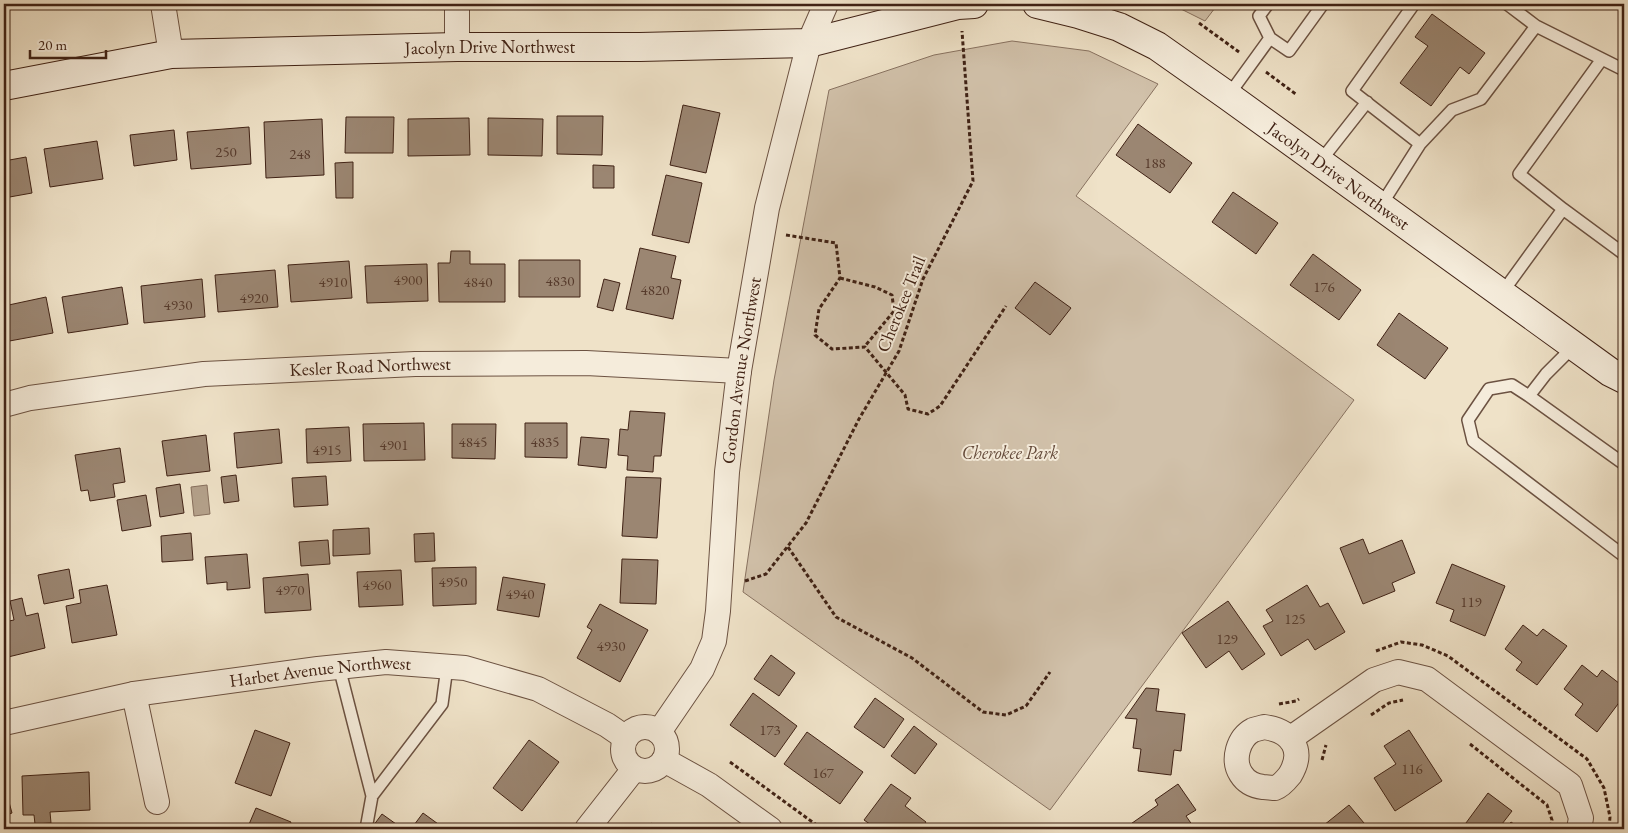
<svg xmlns="http://www.w3.org/2000/svg" width="1628" height="833" font-family="'EB Garamond',serif">
	<rect width="100%" height="100%" fill="#efe2c8"/>
	<filter id="stains"><feTurbulence type="fractalNoise" baseFrequency=".004" numOctaves="4"/><feColorMatrix values="0 0 0 0 .2 0 0 0 0 .09 0 0 0 0 .02 0 0 0 .5 -.17"/></filter>
	<radialGradient id="worn" r=".72"><stop offset=".6" stop-color="#630" stop-opacity="0"/><stop offset="1" stop-color="#630" stop-opacity=".3"/></radialGradient>
	<path fill="#d1c1aa" stroke="#887260" d="M1171,4H1218L1205,21Z
		M1012,41L1089,51L1158,84L1076,196L1354,400L1050,810L743,592L774,380L829,90L934,55Z"/>
	<path fill="#b4a18b" stroke="#866e5c" d="M207,485L210,514L194,516L191,487Z"/>
	<path fill="#9b8672" stroke="#402215" d="M4,4H36L4,9Z
		M1432,14L1485,53L1469,74L1460,67L1431,106L1400,83L1428,46L1415,37Z
		M683,105L720,113L706,173L670,165Z
		M557,116H603L602,155L557,154Z
		M346,117H394L393,153H345Z
		M469,118L470,155L408,156V119Z
		M488,118L543,119L542,156L488,155Z
		M322,119L324,175L266,178L264,122Z
		M1138,124L1192,163L1170,193L1116,155Z
		M249,127L251,164L191,169L187,132Z
		M174,130L177,160L134,166L130,135Z
		M97,141L103,179L50,187L44,149Z
		M26,157L32,193L4,198L7,212H4V161Z
		M353,162V198H336L335,163Z
		M593,165L614,166V188H593Z
		M666,175L702,183L689,243L652,235Z
		M1233,192L1278,223L1256,254L1212,222Z
		M640,248L676,256L671,278L681,280L673,319L626,309Z
		M451,251H470V264H505V302H439L438,263H450Z
		M1313,254L1361,290L1339,320L1290,285Z
		M519,260H580V297H519Z
		M349,261L352,298L291,302L288,265Z
		M427,264L428,301L367,303L365,266Z
		M275,270L278,307L218,312L215,275Z
		M202,279L205,317L144,323L141,286Z
		M604,279L620,283L613,311L597,307Z
		M1035,282L1071,308L1050,335L1015,308Z
		M122,287L128,324L68,333L62,297Z
		M46,297L53,333L4,342V306Z
		M1399,313L1448,348L1425,379L1377,345Z
		M630,411L665,413L661,456H654L653,472L627,470L628,456L618,455L620,429L628,430Z
		M424,423L425,460L364,461L363,424Z
		M525,423H567V458L525,457Z
		M452,424H496L495,459L452,458Z
		M349,427L351,461L307,463L306,429Z
		M279,429L282,463L237,468L234,433Z
		M206,435L210,471L167,476L162,441Z
		M581,437L609,439L606,468L578,465Z
		M120,448L125,482L113,484L115,497L90,501L88,490L81,491L75,455Z
		M236,475L239,501L224,503L221,477Z
		M326,476L328,505L294,507L292,478Z
		M626,477L661,478L657,538L622,536Z
		M180,484L184,513L160,517L156,488Z
		M146,495L151,526L122,531L117,500Z
		M369,528L370,554L333,556V530Z
		M191,533L193,560L162,562L161,536Z
		M434,533L435,561L415,562L414,534Z
		M1363,539L1369,554L1402,540L1415,573L1392,583L1395,591L1363,604L1340,548Z
		M328,540L330,564L301,566L299,542Z
		M247,554L250,588L227,590V582L207,584L205,557Z
		M622,559L658,560L656,604L620,603Z
		M1452,564L1505,586L1485,636L1450,621L1454,610L1436,603Z
		M476,567V604L433,606L432,568Z
		M69,569L74,598L44,604L38,575Z
		M401,570L403,605L359,607L357,572Z
		M308,574L311,610L265,613L263,578Z
		M503,577L545,584L539,617L497,610Z
		M107,585L117,635L72,643L66,606L81,603L79,590Z
		M1307,585L1320,607L1328,603L1345,632L1315,650L1308,639L1281,656L1263,626L1273,621L1266,610Z
		M22,598L26,616L38,613L45,648L4,658V622L14,620L10,601Z
		M1228,601L1265,654L1242,670L1229,651L1206,668L1182,633Z
		M600,604L648,630L620,682L577,658L592,630L587,627Z
		M1523,625L1537,636L1543,629L1567,646L1537,685L1516,670L1522,662L1505,649Z
		M771,655L795,673L779,696L754,679Z
		M1582,665L1597,677L1602,670L1624,687V696L1597,732L1575,715L1583,704L1564,689Z
		M1146,688L1159,689L1156,711L1185,714L1181,751L1174,750L1171,775L1138,771L1141,749L1133,748L1137,719L1125,718Z
		M753,693L797,726L775,757L730,725Z
		M875,698L904,719L884,748L854,727Z
		M914,726L937,744L915,774L891,756Z
		M255,730L290,743L271,796L235,783Z
		M1409,730L1442,781L1395,811L1374,778L1396,764L1384,746Z
		M807,732L863,772L840,804L784,764Z
		M529,740L559,762L522,811L493,788Z
		M89,772L90,810L50,812L51,823L35,824L34,815H23L22,776Z
		M4,784L12,813L4,816Z
		M891,784L911,798L905,806L926,822L921,829H877L864,820Z
		M1178,784L1196,810L1186,816L1195,829H1126L1125,828L1158,805L1155,800Z
		M1488,793L1512,811L1502,824L1506,828L1511,822L1521,829H1466L1463,827Z
		M1349,805L1369,829H1319Z
		M256,808L291,822L288,829H247Z
		M423,813L445,829H411Z
		M382,814L403,829H378L373,826Z
		M651,823L659,829H646Z"/>
	<g fill="none" stroke-linecap="round" stroke-linejoin="round">
		<g stroke="#6c5242" stroke-width="14">
			<path id="lane" d="M1268,4L1259,16L1270,38L1289,51L1323,4
				M1414,4L1352,91L1420,144
				M1507,4L1536,26
				M1602,59L1624,70
				M1228,96L1270,38
				M1319,163L1367,102
				M1380,207L1420,144L1452,110L1481,99L1536,26L1602,59L1519,174L1563,209L1502,293
				M1563,209L1624,254
				M1574,346L1546,374L1529,396L1512,385L1489,389L1468,420L1473,441L1624,556
				M1529,396L1624,464
				M339,667L372,796L366,829
				M372,796L442,704L447,667"/>
		</g>
		<g stroke="#6c5242" stroke-width="26">
			<g id="street">
				<path d="M163,4L171,54"/>
				<path d="M457,4V47"/>
				<path id="s1" d="M4,405L30,398L204,374L415,364L586,363L739,371"/>
				<path d="M134,694L157,802"/>
				<path id="s2" d="M4,723L134,694L318,669L386,662L465,668L538,689L607,725L626,738"/>
				<circle cx="645" cy="749" r="22"/>
				<path d="M1264,727C1292,731 1305,750 1290,775C1286,780 1281,786 1275,788C1272,788 1267,787 1263,787C1254,786 1246,782 1241,774C1232,760 1238,738 1253,730C1256,729 1261,728 1264,727Z"/>
				<path id="s3" d="M659,732L702,669L714,641L718,611L727,472L739,371L767,208L809,43L826,4"/>
				<path d="M1291,738L1374,680L1398,672L1427,679L1570,785L1581,818L1579,829"/>
				<path d="M664,760L709,785L770,829"/>
				<path d="M587,829L634,769"/>
			</g>
		</g>
		<g stroke="#402215" stroke-width="30">
			<g id="secondary">
				<path id="s4" d="M1037,4L1078,14L1119,27L1157,46L1228,96L1610,372L1624,379"/>
				<path id="s5" d="M4,86L171,54L457,47H640L809,43L958,5L974,4"/>
			</g>
		</g>
		<path stroke="#402215" stroke-width="3" stroke-dasharray="4 2.5" stroke-linecap="butt" d="M1199,23L1239,52
			M1266,72L1297,95
			M786,235L836,243L840,278L819,309L815,335L832,349L865,347L905,395L908,409L928,414L940,406L1006,306
			M840,278L875,287L892,295L894,311L865,346
			M788,547L836,617L912,658L983,712L1006,715L1026,706L1050,672
			M745,581L766,574L806,523L859,419L899,351L923,279L973,181L962,31
			M1376,651L1401,642L1422,645L1448,656L1587,759L1604,788L1610,817L1609,829
			M1279,704L1296,701L1299,699
			M1371,715L1389,703L1403,700
			M1470,744L1547,805L1552,820L1550,829
			M1322,760L1326,745
			M730,762L822,829"/>
		<use href="#lane" stroke="#f5ecdb" stroke-width="11"/>
		<use href="#street" stroke="#f5ecdb" stroke-width="24"/>
		<use href="#secondary" stroke="#f5ecdb" stroke-width="28"/>
	</g>
	<g text-anchor="middle" stroke-width="4" stroke-linejoin="round" paint-order="stroke">
		<g font-size="15" fill="#573b2c">
			<text x="226" y="157">250</text>
			<text x="300" y="159">248</text>
			<text x="1155" y="168">188</text>
			<text x="408" y="285">4900</text>
			<text x="560" y="286">4830</text>
			<text x="333" y="287">4910</text>
			<text x="478" y="287">4840</text>
			<text x="1324" y="292">176</text>
			<text x="655" y="295">4820</text>
			<text x="254" y="303">4920</text>
			<text x="178" y="310">4930</text>
			<text x="473" y="447">4845</text>
			<text x="545" y="447">4835</text>
			<text x="394" y="450">4901</text>
			<text x="327" y="455">4915</text>
			<text x="453" y="587">4950</text>
			<text x="377" y="590">4960</text>
			<text x="290" y="595">4970</text>
			<text x="520" y="599">4940</text>
			<text x="1471" y="607">119</text>
			<text x="1295" y="624">125</text>
			<text x="1227" y="644">129</text>
			<text x="611" y="651">4930</text>
			<text x="770" y="735">173</text>
			<text x="1412" y="774">116</text>
			<text x="823" y="778">167</text>
		</g>
		<g font-size="18" fill="#402215" stroke="#f5ecdb">
			<text dy="6" stroke="none"><textPath href="#s5" startOffset="489">Jacolyn Drive Northwest</textPath></text>
			<text dy="6" stroke="none"><textPath href="#s4" startOffset="351">Jacolyn Drive Northwest</textPath></text>
			<text transform="translate(901 304) rotate(-68)" y="6">Cherokee Trail</text>
			<text dy="6" stroke="none"><textPath href="#s1" startOffset="369">Kesler Road Northwest</textPath></text>
			<text dy="6" stroke="none"><textPath href="#s3" startOffset="379">Gordon Avenue Northwest</textPath></text>
			<text dy="6" stroke="none"><textPath href="#s2" startOffset="321">Harbet Avenue Northwest</textPath></text>
		</g>
		<g font-size="18" font-style="italic" fill="#644a3a" stroke="#f5ecdb">
			<text x="1010" y="459">Cherokee Park</text>
		</g>
	</g>
	<rect width="1628" height="833" fill="none" stroke="#efe2c8" stroke-width="20"/>
	<rect x="5" y="5" width="1618" height="823" fill="none" stroke="#402215" stroke-width="2.5"/>
	<rect x="10" y="10" width="1608" height="813" fill="none" stroke="#402215"/>
	<path d="M30 50v8h76v-8" fill="none" stroke="#402215" stroke-width="2.5"/>
	<text x="38" y="50" font-size="15" fill="#402215" stroke="#f5ecdb" stroke-width="4" paint-order="stroke">20 m</text>
	<rect width="100%" height="100%" filter="url(#stains)"/>
	<rect width="100%" height="100%" fill="url(#worn)"/>
</svg>
